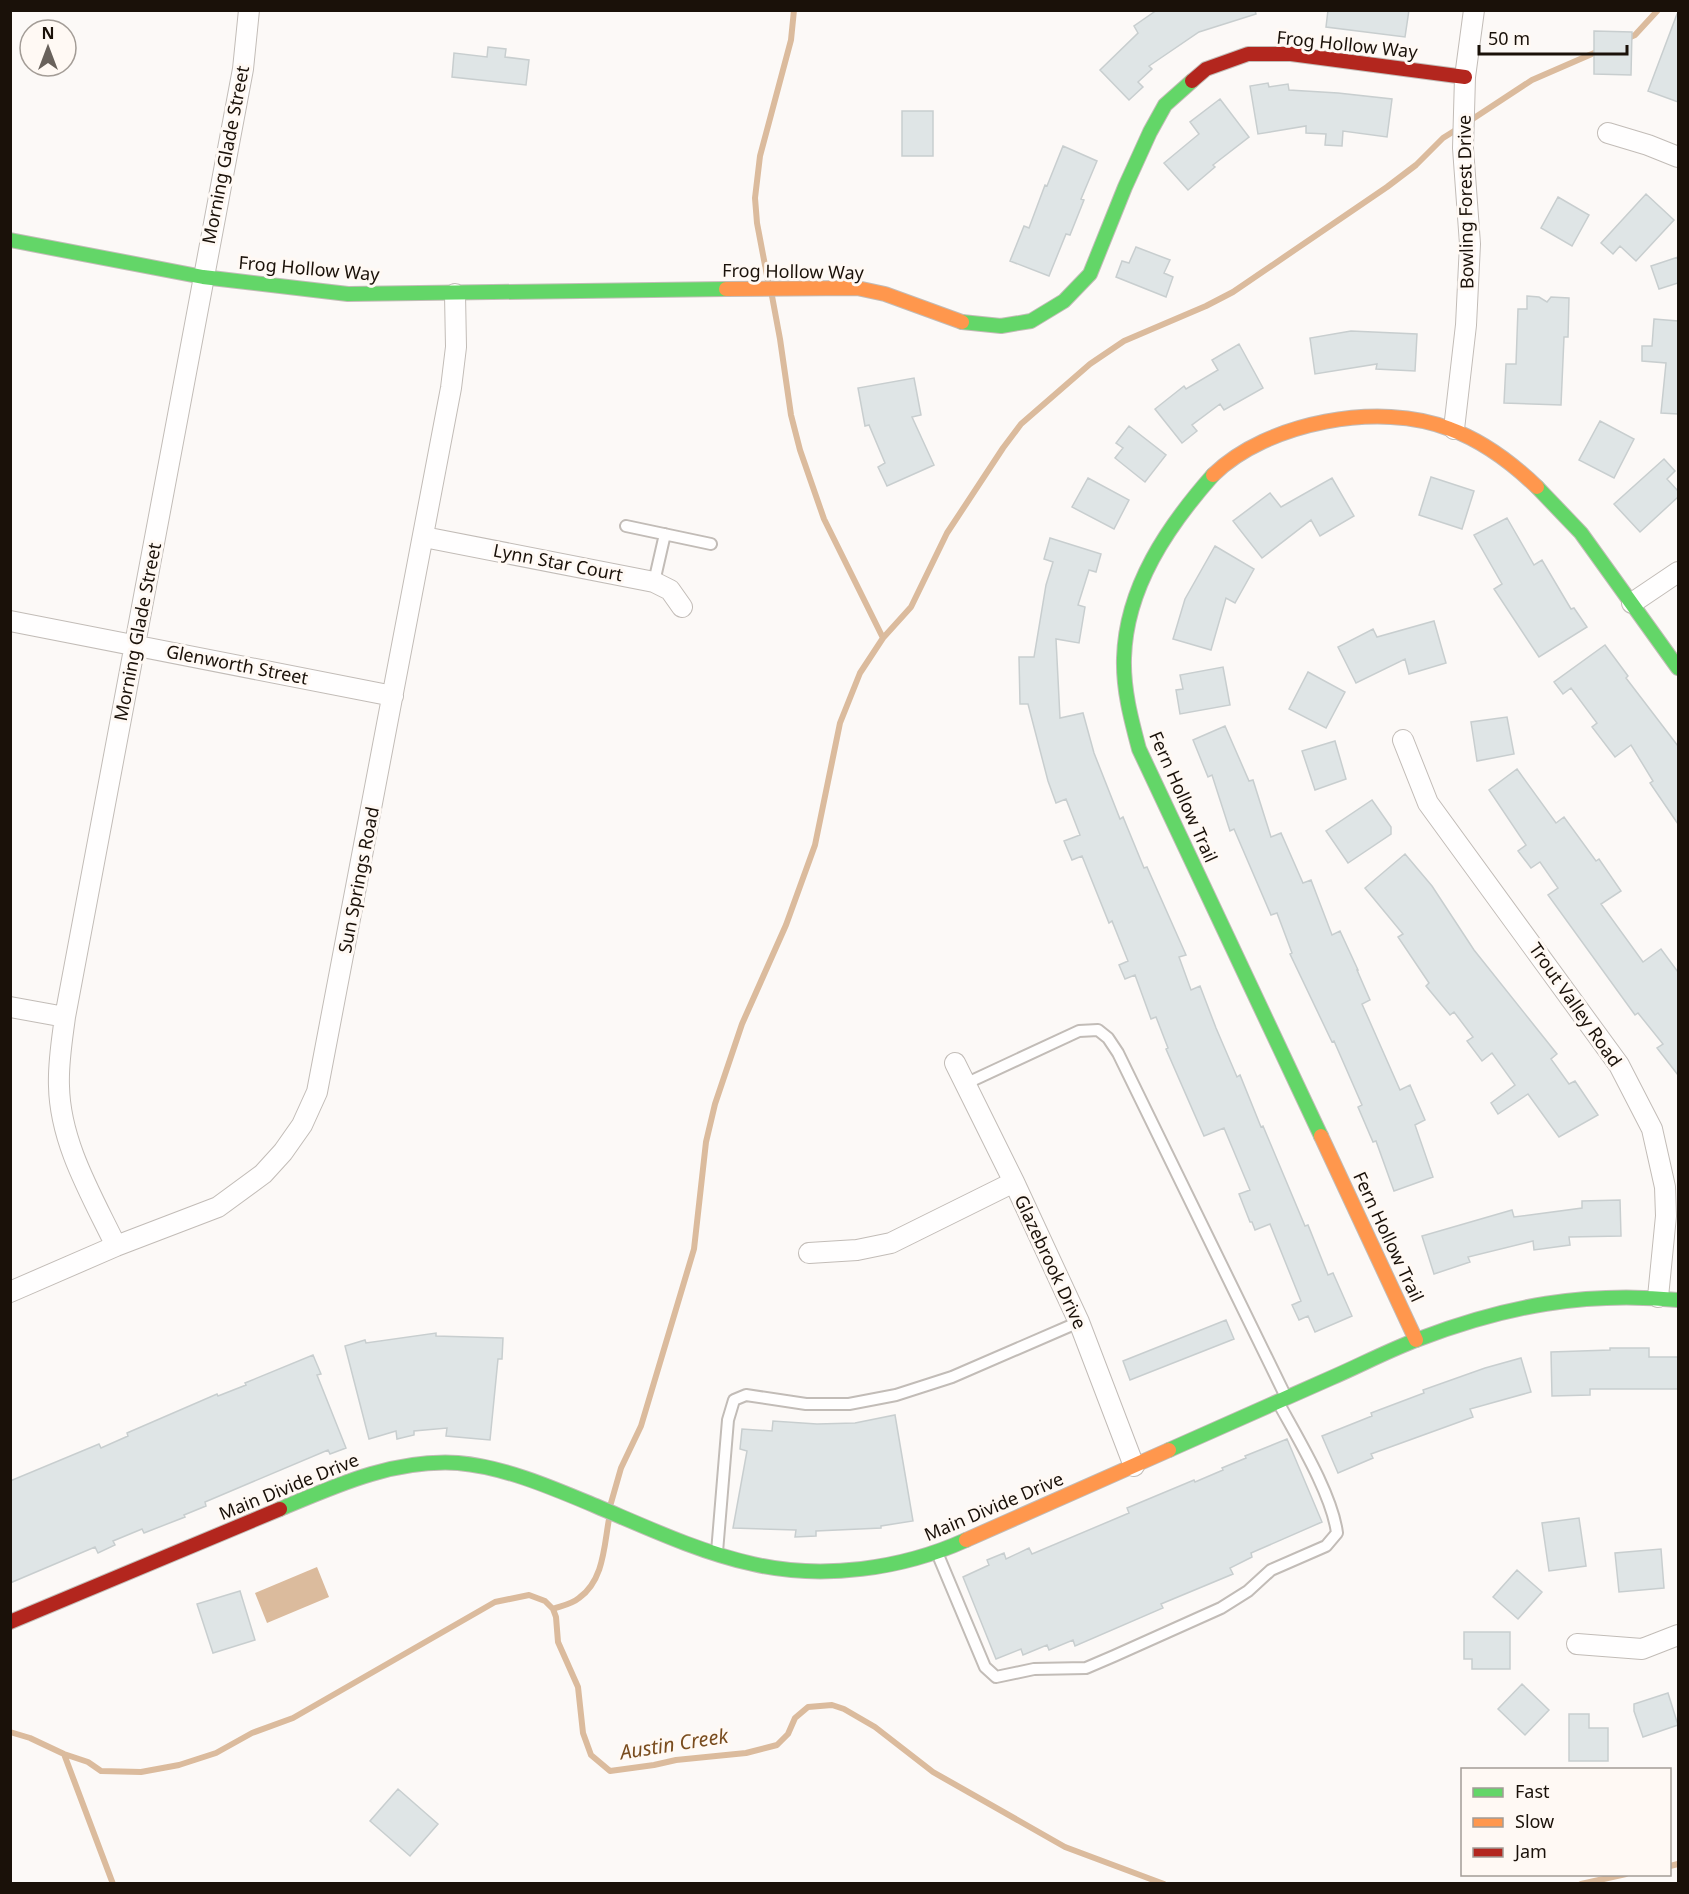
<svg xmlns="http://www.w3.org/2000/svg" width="1689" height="1894" font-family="'Noto Sans',sans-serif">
	<rect width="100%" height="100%" fill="#fcf9f7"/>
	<path fill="#dbbb9d" d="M317,1567L329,1597L267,1623L255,1593Z"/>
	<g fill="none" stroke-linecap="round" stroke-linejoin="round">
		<path stroke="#dbbb9d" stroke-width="6" d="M1626,39L1635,35L1658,10
			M1468,122L1532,80L1601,50
			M768,281L757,223L755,198L760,156L791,40L794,10
			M772,296L780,339L791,415L800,450L824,519L883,638
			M611,1503L621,1468L641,1426L694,1249L706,1142L715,1104L742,1024L786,925L815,845L840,723L860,673L883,638L911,607L947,533L1003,448L1021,424L1090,364L1124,341L1206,306L1233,292L1387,187L1416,165L1443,138L1459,128
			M553,1609C561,1606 572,1604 579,1598C604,1580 604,1546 609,1519
			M10,1732L30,1738L64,1754L88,1762L101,1771L141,1772L179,1765L216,1753L252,1733L293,1718L495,1602L529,1595L545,1601L553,1609L556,1617L558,1642L578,1687L583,1733L591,1755L610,1771L654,1765L676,1760L746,1753L777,1745L788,1734L795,1718L808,1707L832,1705L844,1709L875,1727L933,1772L1065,1847L1164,1884
			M64,1754L113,1884
			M1670,1866L1678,1864
			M1581,1884L1626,1874"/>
	</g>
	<path fill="#dfe5e6" stroke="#c8cecf" stroke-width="1.5" d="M1157,10H1255L1256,14L1199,32L1149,66L1152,69L1138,82L1143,87L1129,100L1100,70L1138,33L1134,26Z
		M1328,10H1409L1405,37L1326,27Z
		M1677,14H1678V102L1648,91Z
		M1594,31L1632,32L1631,75L1594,74Z
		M488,47L506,49L505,57L529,60L526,85L452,77L454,53L487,57Z
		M1268,83L1269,87L1288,84L1289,90L1338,93L1392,99L1387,137L1343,131L1342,146L1325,145L1326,134L1306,133V126L1258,134L1250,86Z
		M1220,99L1249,137L1213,165L1215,167L1188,190L1164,163L1199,134L1190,122Z
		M902,111H933V156H902Z
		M1063,146L1097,161L1081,199L1084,200L1070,235L1066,234L1049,276L1010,261L1024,226L1029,228L1045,185L1047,186Z
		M1646,194L1674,220L1636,261L1620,246L1613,254L1601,243Z
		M1558,197L1589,215L1572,246L1541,228Z
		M1136,247L1170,260L1164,273L1173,277L1166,297L1116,277L1122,261L1129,263Z
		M1678,257V283L1659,289L1651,266Z
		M1527,296L1539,297L1547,302L1551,297L1569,298L1568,337H1564L1561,405L1504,403L1506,364H1516L1518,309H1527Z
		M1654,319L1678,321V414L1661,413L1666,363L1642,361V346H1652Z
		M1351,331L1417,334L1415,371L1376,369L1377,364L1315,374L1310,338Z
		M1239,344L1263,388L1224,410L1220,404L1192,425L1197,431L1182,443L1155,409L1184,386L1186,389L1218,370L1212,360Z
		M914,378L921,415L912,417L934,465L887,486L878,467L885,463L869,425L865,426L858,388Z
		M1600,421L1634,439L1614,478L1579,460Z
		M1129,426L1166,455L1145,482L1115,458L1123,448L1116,443Z
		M1664,459L1675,471L1667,479L1678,491V497L1640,532L1614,504Z
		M1431,477L1474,491L1462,529L1419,515Z
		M1088,478L1129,500L1114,529L1072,507Z
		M1332,478L1354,516L1320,536L1311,520L1262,558L1233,521L1270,493L1281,507Z
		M1507,518L1534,565L1542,560L1571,609L1574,608L1587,627L1539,657L1494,589L1502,584L1474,535Z
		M1050,538L1101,554L1096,572L1089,570L1078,605L1085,607L1079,643L1056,639L1060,718L1083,713L1094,753L1120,819L1123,817L1144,868L1147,867L1186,955L1179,957L1191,990L1200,986L1216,1028L1237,1077L1240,1075L1261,1127L1263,1126L1305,1226L1308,1225L1328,1275L1333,1273L1352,1316L1315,1332L1308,1316L1299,1320L1292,1305L1301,1301L1270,1224L1255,1230L1252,1222H1250L1239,1194L1250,1190L1224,1128L1204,1136L1166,1049L1168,1048L1156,1017L1151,1019L1135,975L1125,979L1119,965L1128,961L1112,921L1109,923L1082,856L1072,860L1064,841L1080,835L1066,799L1056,803L1048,781L1028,704H1020L1019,657H1034L1046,585L1053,562L1044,559Z
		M1215,546L1254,569L1235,603L1226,598L1211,650L1173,639L1185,599Z
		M1434,621L1446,663L1409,674L1405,659L1356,683L1338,647L1373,629L1377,637Z
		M1605,645L1628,676L1626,678L1678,746V824L1650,783L1653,781L1631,745L1615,757L1592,727L1597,723L1571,688L1563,694L1554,682Z
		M1223,667L1230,705L1180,714L1176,690L1183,689L1180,675Z
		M1308,672L1345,692L1326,728L1289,709Z
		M1507,717L1514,754L1477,761L1471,722Z
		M1225,726L1249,781L1253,780L1271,837L1281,833L1303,883L1311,880L1332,935L1340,931L1358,970H1357L1370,1000L1362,1004L1400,1090L1410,1085L1425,1120L1415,1125L1433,1177L1394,1191L1376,1141L1373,1142L1358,1107L1362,1105L1334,1041L1332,1042L1290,954L1292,953L1277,913L1271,915L1234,829L1230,831L1212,775L1208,777L1193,740Z
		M1335,741L1346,779L1315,790L1302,751Z
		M1517,769L1556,823L1564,817L1596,861L1599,859L1621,891L1601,904L1643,962L1661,949L1678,972V1075L1657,1048L1663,1044L1638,1013L1635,1015L1548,895L1558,888L1540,862L1531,868L1518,851L1526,845L1489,790Z
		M1372,800L1391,827V834L1348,863L1326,831Z
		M1405,854L1432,886L1474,950L1557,1054L1551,1059L1569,1084L1575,1081L1598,1115L1559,1137L1528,1094L1498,1114L1491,1103L1515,1085L1492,1053L1482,1061L1467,1041L1473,1037L1454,1012L1450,1015L1426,986L1429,983L1398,937L1403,934L1365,888Z
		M1620,1200L1621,1236L1569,1237L1570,1245L1534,1250L1533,1241L1468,1257L1470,1262L1434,1274L1422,1236L1512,1210L1514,1217L1582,1208V1201Z
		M1226,1320L1234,1339L1130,1380L1123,1361Z
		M436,1333V1336L503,1338L502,1359H498L490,1440L446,1436L447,1428L414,1431V1435L397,1439L396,1431L369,1439L345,1346L365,1340L366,1343Z
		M1610,1348H1649V1357H1678V1389H1590V1395L1552,1396L1551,1352L1610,1350Z
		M313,1355L321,1374L317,1375L346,1448L330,1454L328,1450L205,1502L206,1506L184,1515L185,1517L144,1533L142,1529L113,1541L115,1545L98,1553L95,1547L10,1583V1481L99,1444L101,1448L128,1436L127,1433L217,1394L218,1396L246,1385L245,1383Z
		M1521,1358L1531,1392L1470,1409L1473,1417L1371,1454L1373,1458L1338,1473L1322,1436L1372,1416L1371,1413L1424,1393L1423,1390L1485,1368Z
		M895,1415L913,1521L881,1526V1528L816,1531V1536L795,1537L796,1530L733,1528L747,1451L740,1449L742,1429L772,1431L773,1421L817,1424L855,1423Z
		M1287,1439L1322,1522L1251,1553L1252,1557L1230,1568L1233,1574L1161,1604L1163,1608L1075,1646L1073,1640L1049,1650L1047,1645L1023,1655L1021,1649L996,1659L963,1577L989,1565L987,1560L1004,1553L1006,1559L1029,1548L1032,1554L1129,1513L1127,1508L1194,1480L1195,1482L1223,1470L1222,1468L1246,1458L1245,1456Z
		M1579,1518L1586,1566L1549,1571L1542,1523Z
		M1661,1549L1664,1588L1619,1592L1615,1553Z
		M1517,1570L1542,1592L1518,1619L1493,1597Z
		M240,1591L255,1640L213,1653L197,1604Z
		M1464,1632H1510V1669H1472V1659H1464Z
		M1522,1684L1549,1710L1525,1735L1498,1709Z
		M1668,1693L1678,1725L1643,1737L1634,1711V1704Z
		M1569,1714H1589V1728H1608V1761H1569Z
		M398,1789L438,1824L410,1856L370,1821Z"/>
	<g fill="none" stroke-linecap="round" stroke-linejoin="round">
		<g stroke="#c2bcb7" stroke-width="14">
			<path id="lane" d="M626,526L711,544
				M654,582L665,534
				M965,1084L1079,1031L1098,1030L1108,1038L1118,1053L1286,1397
				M717,1552L728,1420L734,1400L746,1395L806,1404H849L896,1395L952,1377L1079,1322
				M938,1555L985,1667L996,1677L1034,1669L1086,1668L1114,1656L1221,1608L1248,1591L1271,1570L1326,1546L1337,1533C1332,1494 1297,1437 1278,1402"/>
		</g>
		<g stroke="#c2bcb7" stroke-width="22">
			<path id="street" d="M1608,133L1648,145L1678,157
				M1454,429L1466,325L1470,244L1463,148L1465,77L1474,10
				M424,537L654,582L670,590L682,607
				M1632,603L1678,572
				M10,621L393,696
				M1403,740L1428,803L1619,1065L1652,1129L1665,1187L1666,1216L1658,1297
				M10,1007L65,1017
				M955,1063L1014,1182L1079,1322L1134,1466
				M116,1246C92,1196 60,1143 59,1086C58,1063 62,1040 65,1017L243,69L249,10
				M809,1253L857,1250L891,1243L1014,1182
				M10,1292L116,1246L218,1207L263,1174L283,1152L302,1125L317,1092L451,388L456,347L455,294
				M1577,1644L1642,1649L1678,1635"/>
		</g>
		<g stroke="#c2bcb7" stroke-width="16">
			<path id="fast" d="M10,240L203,277L348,294L726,289
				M962,322L1001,326L1031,321L1064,301L1090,274L1125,187L1150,132L1165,105L1192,81
				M1213,475C1168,526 1126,587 1124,658C1123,689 1131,719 1139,749L1321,1136
				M1537,487L1581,533L1678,668
				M1169,1450C1223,1426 1277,1402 1331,1378C1361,1365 1389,1350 1419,1339C1505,1306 1586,1291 1678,1300
				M280,1509C337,1485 394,1459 458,1463C505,1467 553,1488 596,1506C648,1528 699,1552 753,1564C823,1580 902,1569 966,1540"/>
		</g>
		<g stroke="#c2bcb7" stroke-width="16">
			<path id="slow" d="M726,289L857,288L885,294L962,322
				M1213,475C1267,422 1380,401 1450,429C1483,441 1512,463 1537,487
				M1321,1136L1416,1340
				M966,1540L1169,1450"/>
		</g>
		<g stroke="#c2bcb7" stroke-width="16">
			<path id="jam" d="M1192,81L1206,69L1248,54H1291L1465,77
				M10,1622L280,1509"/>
		</g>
		<use href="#lane" stroke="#fffefe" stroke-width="10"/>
		<use href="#street" stroke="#fffefe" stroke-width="20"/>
		<use href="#fast" stroke="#63d668" stroke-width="14"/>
		<use href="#slow" stroke="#ff974d" stroke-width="14"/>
		<use href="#jam" stroke="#b3261e" stroke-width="14"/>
	</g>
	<g text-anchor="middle" stroke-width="6" stroke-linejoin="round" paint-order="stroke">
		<g font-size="18" fill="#1a1109" stroke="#fff9f4">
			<text transform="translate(1347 45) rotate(6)" y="6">Frog Hollow Way</text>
			<text transform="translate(226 155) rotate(-79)" y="6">Morning Glade Street</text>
			<text transform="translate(1466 202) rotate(-91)" y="6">Bowling Forest Drive</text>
			<text transform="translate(309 269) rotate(5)" y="6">Frog Hollow Way</text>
			<text transform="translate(793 272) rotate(1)" y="6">Frog Hollow Way</text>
			<text transform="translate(558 563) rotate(11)" y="6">Lynn Star Court</text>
			<text transform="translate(138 632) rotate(-79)" y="6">Morning Glade Street</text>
			<text transform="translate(237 665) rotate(11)" y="6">Glenworth Street</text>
			<text transform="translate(1183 797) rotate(66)" y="6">Fern Hollow Trail</text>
			<text transform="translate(359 880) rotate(-79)" y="6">Sun Springs Road</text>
			<text transform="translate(1575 1005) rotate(55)" y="6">Trout Valley Road</text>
			<text transform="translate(1388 1237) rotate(65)" y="6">Fern Hollow Trail</text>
			<text transform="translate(1050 1262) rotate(65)" y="6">Glazebrook Drive</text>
			<text transform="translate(289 1487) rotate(-22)" y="6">Main Divide Drive</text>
			<text transform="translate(994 1507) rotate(-23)" y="6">Main Divide Drive</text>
		</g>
		<g font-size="20" font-style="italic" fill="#794c1e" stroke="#fff9f4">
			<text transform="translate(674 1744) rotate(-9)" y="7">Austin Creek</text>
		</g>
	</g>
	<rect width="1689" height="1894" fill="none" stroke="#1a1109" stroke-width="24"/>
	<rect x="1461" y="1768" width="210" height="108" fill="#fff9f4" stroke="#a39c96" stroke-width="1.5"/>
	<rect x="1473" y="1788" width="30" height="9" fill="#63d668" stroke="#a39c96" stroke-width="1.5"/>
	<text x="1515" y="1798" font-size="18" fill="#1a1109">Fast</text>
	<rect x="1473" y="1818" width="30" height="9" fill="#ff974d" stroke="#a39c96" stroke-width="1.5"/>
	<text x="1515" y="1828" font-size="18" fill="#1a1109">Slow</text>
	<rect x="1473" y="1848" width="30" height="9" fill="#b3261e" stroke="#a39c96" stroke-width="1.5"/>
	<text x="1515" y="1858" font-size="18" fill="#1a1109">Jam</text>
	<g transform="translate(48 48)"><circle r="28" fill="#fff9f4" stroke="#a39c96" stroke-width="1.5"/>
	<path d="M0-4.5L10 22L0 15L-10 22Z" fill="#69625c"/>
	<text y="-9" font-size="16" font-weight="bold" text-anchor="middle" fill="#1a1109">N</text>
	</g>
	<path d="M1479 45v9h148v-9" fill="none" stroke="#1a1109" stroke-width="3"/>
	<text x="1488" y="45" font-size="18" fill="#1a1109" stroke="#fff9f4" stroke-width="4.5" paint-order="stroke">50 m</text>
</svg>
